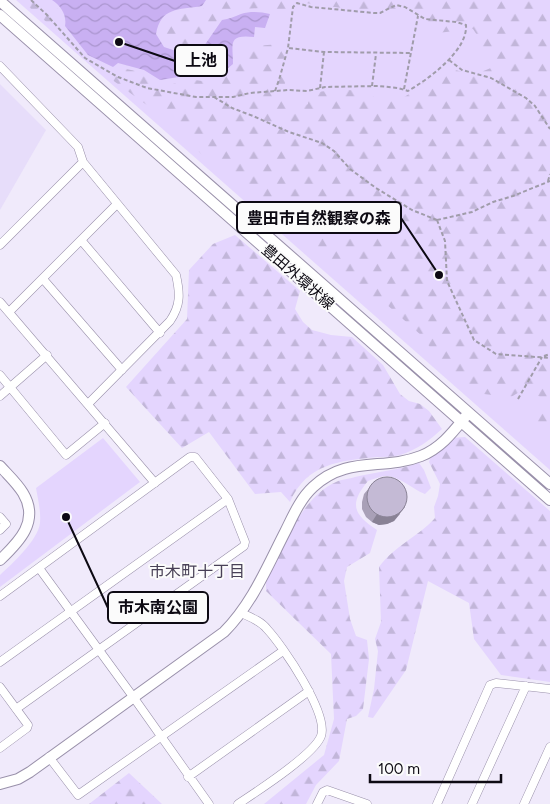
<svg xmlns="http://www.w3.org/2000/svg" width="550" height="804" font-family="Figtree,'Noto Sans JP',sans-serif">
	<defs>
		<pattern id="forest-firs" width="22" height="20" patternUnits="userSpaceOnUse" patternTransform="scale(1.25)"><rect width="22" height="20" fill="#e4d5fe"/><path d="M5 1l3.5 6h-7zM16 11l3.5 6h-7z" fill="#c2b6d9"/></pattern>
		<pattern id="water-waves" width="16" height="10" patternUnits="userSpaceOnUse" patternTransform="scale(1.25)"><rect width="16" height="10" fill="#c9b0f2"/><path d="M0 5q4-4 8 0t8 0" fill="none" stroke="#ab96cf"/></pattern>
	</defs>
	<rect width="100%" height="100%" fill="#f0eafb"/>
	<path fill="#e7ddfa" d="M0,84L46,130L0,210Z"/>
	<path fill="#e4d5fe" d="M16,0H550V470Z
		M103,438L140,482L0,587V575C12,564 38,540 40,523C41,511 38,500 36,488Z"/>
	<path fill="url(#forest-firs)" d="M21,0C37,0 49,0 61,12V23L51,26Z
		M209,0H550V448L534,424L540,397L526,388L511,397L484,394L450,376L422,336L385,303L349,287L278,211L201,154L177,127L111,79L113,71L121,68L136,71L156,84L167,85L195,80L209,82L234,69L242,53L255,46L280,44L290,59L283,94L285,99L301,107L308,104V95C322,90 348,88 362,92C370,94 379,100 387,101C402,104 416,87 428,80C435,76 445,73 453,69C473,77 483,72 501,63L492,55L471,44L477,35L473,29L437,33L430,31L423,16L409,7L401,8L396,12L380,7L372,10H357L305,3L287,15L261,8L245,9L219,18L201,44L185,49L168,45L161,38L160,27L163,19L177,13L203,9Z
		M235,235L300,291L295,309L303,322L312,330L331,335L352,337L383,365L400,394L409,401L420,404L429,411L442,429C429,441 416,450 400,455C392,457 384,457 377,457C340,461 307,463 290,502L281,492L255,494L209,432L182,448L126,387L187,319L189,270L213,244Z
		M465,437L550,511V682L501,675L474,639L469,603L428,581L406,670L373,718L368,717L374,689L378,651L375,639L381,622L379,567C394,546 418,537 435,518L434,507L438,496L440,484L429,462L431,456L452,438Z
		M419,463L424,470L431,488L425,494C412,489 399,475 384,476C379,477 373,479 368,481C349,504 353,514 377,530L370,553L347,567L344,581L350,619L356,636L367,640L369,659L363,709L356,716L347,719L339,761L316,785L306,804H264L324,755L334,719L331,654L266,591V581C282,549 301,497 336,482C342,479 349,479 355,477C376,472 398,470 419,463Z
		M129,773L162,804H89Z"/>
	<path fill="url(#water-waves)" d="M52,0H206L202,6C178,10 161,7 156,34L164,47L176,51L189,52L204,46L222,20C229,19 234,17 241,14C251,11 261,12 270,14L265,28L255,27L254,37C227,34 233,44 233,64L227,69L211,77L197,74L160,80L144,70L118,63L113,67L88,55L65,26C67,15 61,6 52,0Z"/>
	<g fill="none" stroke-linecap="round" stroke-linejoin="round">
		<g stroke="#9990aa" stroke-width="9">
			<path id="street" d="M0,66L78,147L83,162L176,275C180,293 181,305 170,321L88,404
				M81,240L160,333
				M0,245L83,162
				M43,279L122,370
				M0,302L155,483
				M9,312L117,204
				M0,375L66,455L105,423
				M0,396L47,355
				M0,517L6,524L0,530
				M39,568L134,698L209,804
				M0,596L190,457H195L228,499L245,542L244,546L16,709
				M0,662L228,499
				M0,687L28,725L27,728L0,748
				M49,757L78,795L283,651
				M188,777L309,691
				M238,804C256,792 314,755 321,736C329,714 283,646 267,629C261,621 250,617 241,613
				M317,804L323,792L327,790L367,804
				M437,804L490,685L496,683L550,689
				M472,804L526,686
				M524,804L550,747"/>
		</g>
		<g stroke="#9990aa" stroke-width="12">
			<path id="secondary" d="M0,1L550,484
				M0,15L550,500
				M0,466C8,475 17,483 23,493C40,521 19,542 0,560
				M0,784L18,779L30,772L224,632C252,604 267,567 285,532C293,516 300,499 313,487C347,455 383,471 421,456C441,448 453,432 466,416"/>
		</g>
		<path stroke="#a09caa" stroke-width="2" stroke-dasharray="4 2.5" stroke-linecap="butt" d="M31,0L47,15L85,58L118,77L147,88L196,97H233L250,93L288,90L307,91L325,87L378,86L398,88L408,91C427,80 468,51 466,25L456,22L425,19L405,7L396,5L380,13H374L311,7L297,3L293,7L288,48L279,80L275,91
			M289,48L324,52L411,53
			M449,60L462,70L491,78L526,98L535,106L550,129
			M372,86L376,54
			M320,88L324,52
			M404,89L418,16
			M214,97L232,108L253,116L289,132L322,143L334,151L350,169L376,188L412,210L437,220
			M548,181L550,174
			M437,220L445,241L447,281L474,340L496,354L550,358
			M437,220L472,212L493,202L513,196L550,181
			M544,356L550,354
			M518,399L542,357"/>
		<use href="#street" stroke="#fff" stroke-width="8"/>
		<use href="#secondary" stroke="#fff" stroke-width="10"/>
	</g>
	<path fill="#a9a0b7" d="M370,487L400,514L394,521L387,524L379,525L372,522L366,517L362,509V502L364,494Z"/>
	<path fill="#898295" d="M405,507L394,521L387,524L379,525L372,522L377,514Z"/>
	<path fill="#c4bad5" stroke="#898295" d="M367 497a20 20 0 1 1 40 0a20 20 0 1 1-40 0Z"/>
	<g text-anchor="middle" stroke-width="4" stroke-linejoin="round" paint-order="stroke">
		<g font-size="15" fill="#0d0a13" stroke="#fbfbfb">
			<text transform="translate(298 277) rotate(41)" y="5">豊田外環状線</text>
		</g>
		<g font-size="16" fill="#494157" stroke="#fbfbfb">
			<text x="197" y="577">市木町十丁目</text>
		</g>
	</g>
	<path fill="none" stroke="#0d0a13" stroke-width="2" d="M119 42L175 61M439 275L401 218M66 517L108 608"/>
	<g fill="#0d0a13" stroke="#fbfbfb" stroke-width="2">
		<circle cx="119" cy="42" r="5"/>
		<circle cx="439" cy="275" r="5"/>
		<circle cx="66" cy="517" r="5"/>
	</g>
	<g fill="#fbfbfb" stroke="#0d0a13" stroke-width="2">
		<rect x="175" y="45" width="52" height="31" rx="5"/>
		<rect x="237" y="202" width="164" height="31" rx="5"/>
		<rect x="108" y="592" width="100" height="31" rx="5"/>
	</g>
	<g font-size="16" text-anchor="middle" font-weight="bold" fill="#0d0a13">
		<text x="201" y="66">上池</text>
		<text x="319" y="224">豊田市自然観察の森</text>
		<text x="158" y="613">市木南公園</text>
	</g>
	<path d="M370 774v8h131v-8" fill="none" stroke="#0d0a13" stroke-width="2.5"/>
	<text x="378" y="774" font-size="15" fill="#0d0a13" stroke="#fbfbfb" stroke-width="4" paint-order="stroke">100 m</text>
</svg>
